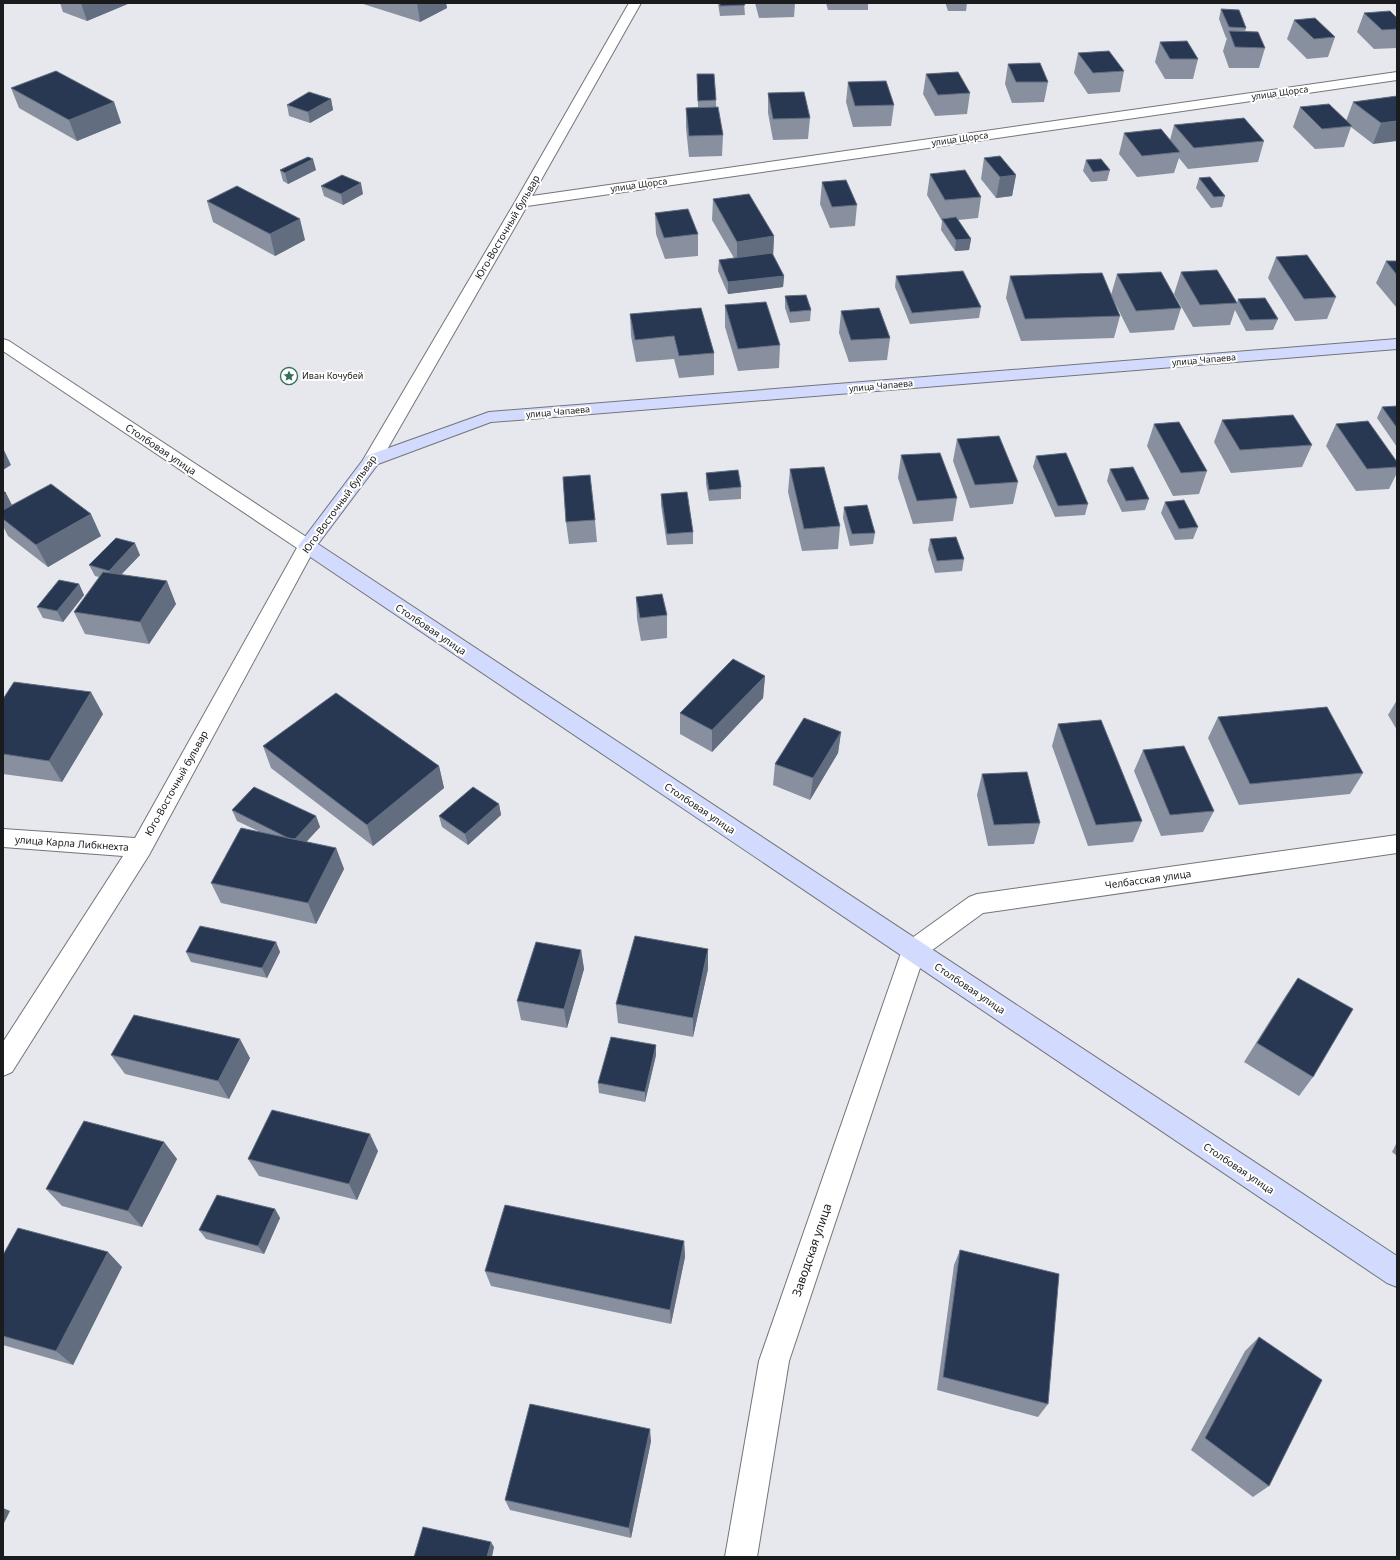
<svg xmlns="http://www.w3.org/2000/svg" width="1400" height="1560" font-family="'Noto Sans',sans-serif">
	<rect width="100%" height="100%" fill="#e6e8ed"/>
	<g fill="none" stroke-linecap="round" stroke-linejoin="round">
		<g stroke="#737579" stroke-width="2">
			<path id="minor" d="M629,3H641L532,196L1397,72V80L527,206L381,460L378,464L372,466L366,464L363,460L515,202Z
				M307,540L314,542L316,546L149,855L12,1072L3,1076V1042L123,856L3,847V829L135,838L298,546L300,542Z
				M1397,835V853L983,913L924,956L789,1361L757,1557H725L759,1361L902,950L905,943L969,897L977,894Z"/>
		</g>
		<g stroke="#737579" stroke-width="2">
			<path id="tertiary" d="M3,339L9,341L314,542L316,546L314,550L307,552L300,550L3,351Z"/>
		</g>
		<g stroke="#737579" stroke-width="2">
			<path id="secondary" d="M1397,339V349L491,422L378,464L318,544L1397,1256V1287L1387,1283L300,550L298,546L366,456L489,412Z"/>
		</g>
		<use href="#minor" fill="#fff" fill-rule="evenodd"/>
		<use href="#tertiary" fill="#fff" fill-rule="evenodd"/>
		<use href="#secondary" fill="#d2dbfe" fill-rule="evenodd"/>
	</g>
	<path fill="#8890a0" d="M60,3H130L87,21L63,12Z
		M360,3H446L447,8L420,22Z
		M718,3H744L745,15L720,16Z
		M755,3H795L794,17L759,18Z
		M826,3H868V10H828Z
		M946,3H967L966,11H948L946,5Z
		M1221,9L1246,28L1245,32L1265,48L1259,68H1229L1223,51L1227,38H1226L1219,19Z
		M1364,13L1397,18V48L1374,49L1357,32Z
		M1294,20L1335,37L1328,57L1307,59L1287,39Z
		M1160,42L1198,59L1193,79H1165L1155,62Z
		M1078,53L1124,71L1120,92L1088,94L1074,73Z
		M1008,64L1048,82L1044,102L1012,103L1005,84Z
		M697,74L716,100V107L723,135L722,156L689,157L686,128V108L698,107Z
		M926,74L970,93L967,114L935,116L923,94Z
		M848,82L894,105L891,126L853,127L846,102Z
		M11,88L114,102L121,123L77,141L19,108Z
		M768,93L810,118L808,139L773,140L768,113Z
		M1397,96L1373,144L1351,127L1344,147L1315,149L1293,127L1300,107L1346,121L1353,102Z
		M331,99L333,110L310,123L289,116L287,105Z
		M1174,125L1264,141L1258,162L1188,169L1179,158L1174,173L1137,177L1119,154L1124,133L1170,140Z
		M984,158L1016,175L1012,196L996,198L981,179Z
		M1086,160L1110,170L1107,181L1091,182L1083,171Z
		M280,170H316L288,184L283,181Z
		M930,174L981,197L978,218L958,220L971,239L969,250L955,251L941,230L942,221L927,195Z
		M1199,178L1225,196L1222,207L1211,208L1196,188Z
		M822,182L857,205L855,226L830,228L820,204Z
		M321,186L363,194L343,205L324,196Z
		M713,199L774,236L773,255L784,276L783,287L728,294L718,271L719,260L734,258L712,220Z
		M207,201L305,240L275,256L213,222Z
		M655,213L698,234V256L665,259L656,234Z
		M1276,257L1336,297L1327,319L1295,321L1268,278Z
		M1386,261H1397V307H1396L1376,283Z
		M1181,272L1237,303L1238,299L1278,319L1273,330L1246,331L1235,310L1230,325L1193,327L1174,294Z
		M1117,274L1181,308L1174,330L1130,333L1111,295Z
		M896,276L981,307L979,318L910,324L895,287Z
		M1010,276L1120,316L1114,338L1021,341L1006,298Z
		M785,296L811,310L810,321L790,323L785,308Z
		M725,305L780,345L779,368L738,371L725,327Z
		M841,311L890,338L887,360L849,362L839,333Z
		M630,314L714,353V375L679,378L674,359L636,362L631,336Z
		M1397,406V447L1377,418L1382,407Z
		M1222,420L1312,445L1302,467L1231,473L1214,442Z
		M1154,424L1207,471L1199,494L1173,496L1147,446Z
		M1336,424L1397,462V473L1389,489L1356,491L1326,446Z
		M957,439L1018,482L1013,504L970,508L953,461Z
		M901,455L957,498L953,521L913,524L898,478Z
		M1036,456L1088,504L1085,515L1055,517L1033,467Z
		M790,469L840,526L838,549L802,551L788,492Z
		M1110,469L1149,499L1145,510L1122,512L1107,481Z
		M706,473L741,487V499L709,501L706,484Z
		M661,494L693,532V544L667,545L661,505Z
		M1165,502L1198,527L1193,539L1175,540L1161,513Z
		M844,507L875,533L873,544L850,546L843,518Z
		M3,510L101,536L48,567L8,536L3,526Z
		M595,520L597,542L569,544L566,522Z
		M930,539L964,559L962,571L935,573L928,550Z
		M140,555L121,575L176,604L149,644L85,634L74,612L99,577L95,576L89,565Z
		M79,584L84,595L63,622L43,618L37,607Z
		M636,597L667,615V638L641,641L637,619Z
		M765,676L763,698L712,752L680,734V713Z
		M3,699L103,714L62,782L3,774Z
		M1397,700V730L1388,715Z
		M1218,717L1363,773L1350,794L1239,805L1208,738Z
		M1058,724L1142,821L1133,842L1088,846L1052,746Z
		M841,732L838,753L810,800L773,785L775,764Z
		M263,746L439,766L444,788L373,846L271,768Z
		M1143,750L1214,811L1203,832L1161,836L1134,771Z
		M982,774L1040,823L1034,844L988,846L977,795Z
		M499,804L501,815L468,845L442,827L439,816Z
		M232,810L316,816L320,827L306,842L336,848L344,869L316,924L221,903L211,883L258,831L237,821Z
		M276,942L280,952L267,978L191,962L186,952Z
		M581,950L584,969L567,1028L521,1020L517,1001Z
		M708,969L693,1037L618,1023L616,1004Z
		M1298,978L1313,1077L1299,1096L1244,1062L1285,997Z
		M656,1045V1055L645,1102L599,1093L598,1083Z
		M111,1055L250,1058L229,1099L125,1074Z
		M164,1142L177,1159L142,1227L62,1206L46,1189Z
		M1397,1142V1156L1392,1152Z
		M378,1151L357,1200L259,1176L248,1159Z
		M275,1209L280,1218L264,1254L206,1239L199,1230Z
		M684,1241L685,1257L671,1324L491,1286L485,1271Z
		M960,1250L1048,1404L1038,1417L937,1390L954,1265Z
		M3,1255L122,1267L73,1365L3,1345Z
		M1259,1337L1269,1486L1253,1497L1191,1450L1245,1351Z
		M651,1441L631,1538L510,1510L505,1500Z"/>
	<path fill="#626d80" d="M81,3H130L87,21Z
		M417,3H446L447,8L420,22Z
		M331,99L333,110L310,123L308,112Z
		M114,102L121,123L77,141L69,120Z
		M1397,121V141L1373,144L1381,123Z
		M313,159L316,170L288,184L285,173Z
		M1016,175L1012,196L996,198L1000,177Z
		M361,183L363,194L343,205L341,194Z
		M300,219L305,240L275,256L270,234Z
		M774,236L773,258L737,264V242Z
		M971,239L969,250L955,251L956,240Z
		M784,276L783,287L728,294V282Z
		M3,448L11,465L3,470Z
		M6,493L12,505L3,510V495Z
		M91,514L101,536L48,567L36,545Z
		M135,543L140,555L114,582L109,571Z
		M167,581L176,604L149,644L140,622Z
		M79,584L84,595L63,622L57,611Z
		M765,676L763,698L712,752V730Z
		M91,692L103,714L62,782L49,761Z
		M841,732L838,753L810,800L813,778Z
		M439,766L444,788L373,846L367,825Z
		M499,804L501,815L468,845L465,834Z
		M316,816L320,827L298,851L294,840Z
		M336,848L344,869L316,924L308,903Z
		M276,942L280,952L267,978L262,968Z
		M708,949V969L693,1037V1018Z
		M581,950L584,969L567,1028L564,1009Z
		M240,1039L250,1058L229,1099L218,1081Z
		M656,1045V1055L645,1102V1092Z
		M370,1134L378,1151L357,1200L349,1184Z
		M164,1142L177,1159L142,1227L128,1211Z
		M275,1209L280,1218L264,1254L258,1246Z
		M684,1241L685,1257L671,1324L670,1310Z
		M108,1252L122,1267L73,1365L56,1351Z
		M650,1429L651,1441L631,1538L629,1528Z
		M3,1508L10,1511L3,1525Z
		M491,1542L494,1547L492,1557H487Z"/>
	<path fill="#293852" stroke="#626d80" d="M720,3H744L745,5L720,6Z
		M1221,9L1239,10L1246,28L1229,27Z
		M1390,11L1397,18V29L1382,30L1364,13Z
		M1315,18L1335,37L1314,39L1294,20Z
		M1229,31L1258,32L1265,48L1235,47Z
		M1187,41L1198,59H1170L1160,42Z
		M1109,51L1124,71L1093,73L1078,53Z
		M1040,63L1048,82H1016L1008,64Z
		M56,71L114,102L69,120L11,88Z
		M958,72L970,93L938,95L926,74Z
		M697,74H714L716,100L698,101Z
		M886,81L894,105L855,106L848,82Z
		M309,92L331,99L308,112L287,105Z
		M804,92L810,118L773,119L768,93Z
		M1397,96V121L1381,123L1353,102Z
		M1329,104L1352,126L1322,129L1300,107Z
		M718,107L723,135L689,136L686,108Z
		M1244,118L1264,141L1194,148L1174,125Z
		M1161,129L1180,152L1142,156L1124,133Z
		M1000,156L1016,175L1000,177L984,158Z
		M308,157L313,159L285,173L280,170Z
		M1101,159L1110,170L1093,172L1086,160Z
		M965,170L981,197L945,200L930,174Z
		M342,175L361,183L341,194L321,186Z
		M1210,177L1225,196L1214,197L1199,178Z
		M846,180L857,205L832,207L822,182Z
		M237,186L300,219L270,234L207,201Z
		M749,194L774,236L737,242L713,199Z
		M688,209L698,234L664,238L655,213Z
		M956,217L971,239L956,240L942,219Z
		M772,253L784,276L728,282L719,260Z
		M1307,255L1336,297L1304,299L1276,257Z
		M1386,261H1397V275Z
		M1217,270L1237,303L1200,305L1181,272Z
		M963,271L981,307L912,313L896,276Z
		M1161,272L1181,308L1136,311L1117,274Z
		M1102,273L1120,316L1025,319L1010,276Z
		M806,295L811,310L790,312L785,296Z
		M1265,298L1278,319L1250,320L1238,299Z
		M766,302L780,345L738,349L725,305Z
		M701,308L714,353L679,356L674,336L635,340L630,314Z
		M879,308L890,338L851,340L841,311Z
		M1397,406V428L1382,407Z
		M1293,415L1312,445L1240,450L1222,420Z
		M1368,421L1397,462V467L1367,469L1336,424Z
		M1179,422L1207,471L1181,473L1154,424Z
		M999,436L1018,482L975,485L957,439Z
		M940,453L957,498L917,501L901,455Z
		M1066,453L1088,504L1058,506L1036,456Z
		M824,467L840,526L804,529L790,469Z
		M1133,467L1149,499L1126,501L1110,469Z
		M738,470L741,487L709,490L706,473Z
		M590,475L595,520L566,522L563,477Z
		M51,484L91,514L36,545L3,519V510Z
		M3,491L6,493L3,495Z
		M687,492L693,532L667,534L661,494Z
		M1184,500L1198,527L1179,529L1165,502Z
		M867,505L875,533L852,534L844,507Z
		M956,537L964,559L937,561L930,539Z
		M116,538L135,543L109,571L89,565Z
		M103,572L167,581L140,622L74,612Z
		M59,580L79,584L57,611L37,607Z
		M662,594L667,615L640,618L636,597Z
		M733,659L765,676L712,730L680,713Z
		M14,682L91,692L49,761L3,754V699Z
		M336,693L439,766L367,825L263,746Z
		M1327,707L1363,773L1250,784L1218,717Z
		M804,718L841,732L813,778L775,764Z
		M1101,720L1142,821L1096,825L1058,724Z
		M1184,746L1214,811L1170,815L1143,750Z
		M1027,772L1040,823L994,825L982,774Z
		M254,787L316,816L295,839L288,838L232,810Z
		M473,787L499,804L465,834L439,816Z
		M241,828L336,848L308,903L211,883Z
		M200,926L276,942L262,968L186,952Z
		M635,936L708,949L693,1018L616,1004Z
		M536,942L581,950L564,1009L517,1001Z
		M1298,978L1353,1009L1313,1077L1257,1043Z
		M134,1015L240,1039L218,1081L111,1055Z
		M611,1037L656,1045L645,1092L598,1083Z
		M272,1110L370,1134L349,1184L248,1159Z
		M84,1121L164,1142L128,1211L46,1189Z
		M217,1195L275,1209L258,1246L199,1230Z
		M505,1205L684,1241L670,1310L485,1271Z
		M18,1228L108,1252L56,1351L3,1336V1255Z
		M960,1250L1059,1274L1048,1404L943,1377Z
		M1259,1337L1322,1380L1269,1486L1205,1438Z
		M530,1404L650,1429L629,1528L505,1500Z
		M423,1527L491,1542L487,1557H414Z"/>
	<defs>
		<g id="sight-ring" transform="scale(0.9)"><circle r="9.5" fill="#fff" stroke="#34705a" stroke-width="1.5"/><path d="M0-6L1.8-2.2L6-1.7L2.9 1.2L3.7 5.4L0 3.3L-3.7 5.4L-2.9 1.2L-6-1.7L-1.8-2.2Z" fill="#34705a"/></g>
	</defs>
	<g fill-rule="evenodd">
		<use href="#sight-ring" x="289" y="376"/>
	</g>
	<g text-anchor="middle" stroke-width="4" stroke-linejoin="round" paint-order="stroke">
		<g font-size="9" fill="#1a1b1d" stroke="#fff">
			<text transform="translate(1280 93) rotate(-8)" y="3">улица Щорса</text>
			<text transform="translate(960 139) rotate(-8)" y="3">улица Щорса</text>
			<text transform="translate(639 185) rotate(-8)" y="3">улица Щорса</text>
			<text transform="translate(1204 360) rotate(-5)" y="3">улица Чапаева</text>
			<text transform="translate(881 386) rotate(-5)" y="3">улица Чапаева</text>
			<text transform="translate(558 412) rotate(-5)" y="3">улица Чапаева</text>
		</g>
		<g font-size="9" fill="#1a1b1d" stroke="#fff" text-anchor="start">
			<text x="302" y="379">Иван Кочубей</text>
		</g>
		<g font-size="10" fill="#1a1b1d" stroke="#fff">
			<text transform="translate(507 227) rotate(-60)" y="4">Юго-Восточный бульвар</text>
			<text transform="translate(161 449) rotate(34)" y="4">Столбовая улица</text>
			<text transform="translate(339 504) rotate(-54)" y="4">Юго-Восточный бульвар</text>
			<text transform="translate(431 629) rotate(34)" y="4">Столбовая улица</text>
			<text transform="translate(176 783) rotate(-61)" y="4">Юго-Восточный бульвар</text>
			<text transform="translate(700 808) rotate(34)" y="4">Столбовая улица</text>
			<text transform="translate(72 843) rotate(4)" y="4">улица Карла Либкнехта</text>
			<text transform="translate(1148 879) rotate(-8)" y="4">Челбасская улица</text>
			<text transform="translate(970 988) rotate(34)" y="4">Столбовая улица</text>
			<text transform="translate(1239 1168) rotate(34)" y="4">Столбовая улица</text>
		</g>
		<g font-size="12" fill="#1a1b1d" stroke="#fff">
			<text transform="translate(812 1250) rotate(-71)" y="4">Заводская улица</text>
		</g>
	</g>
	<rect width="1400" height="1560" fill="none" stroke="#1a1b1d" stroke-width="8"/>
</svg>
